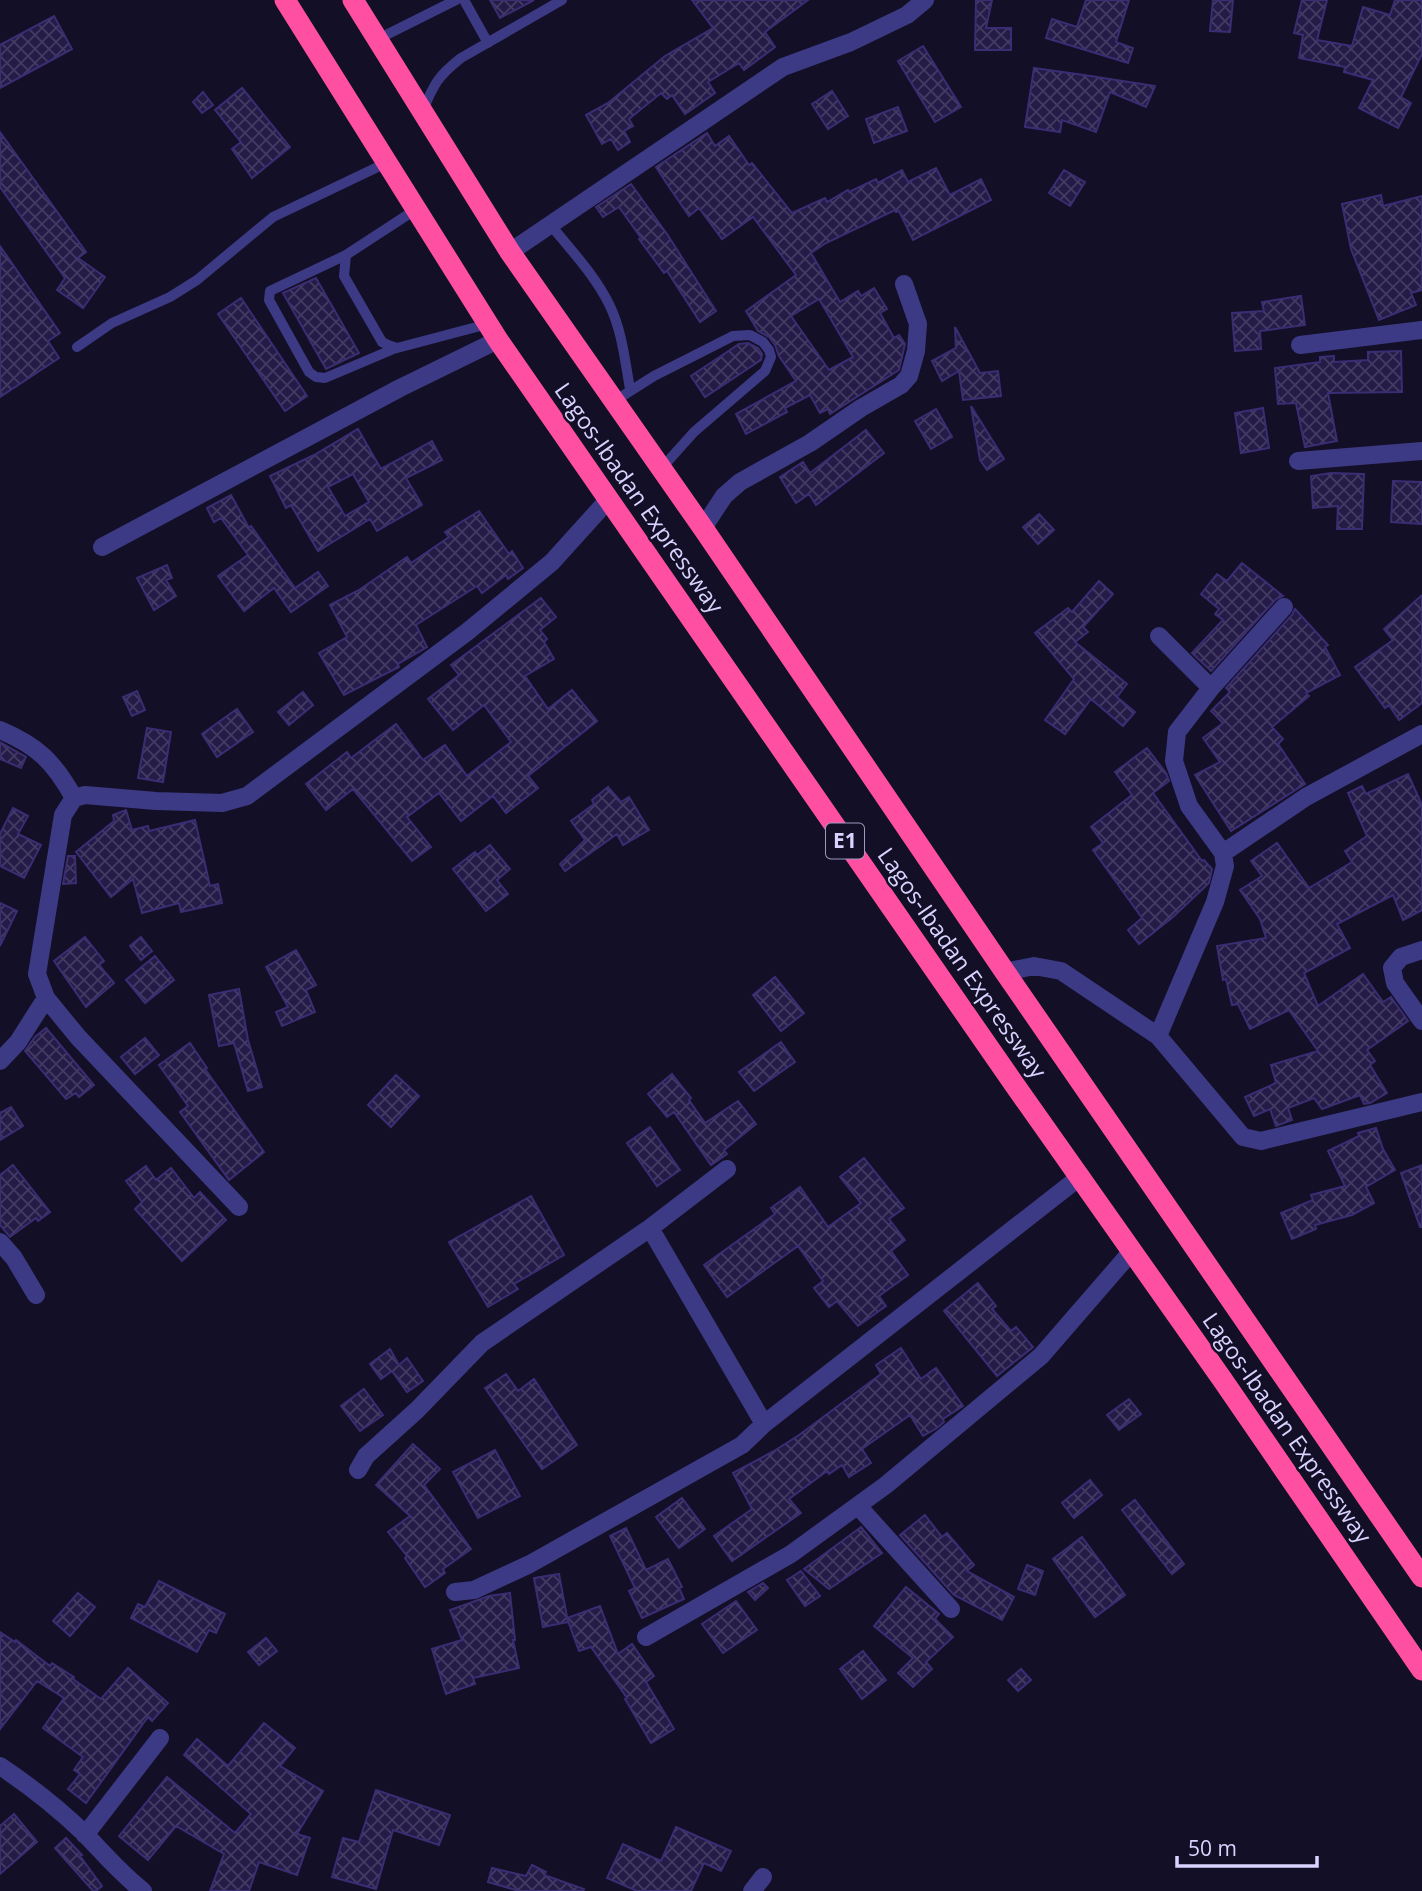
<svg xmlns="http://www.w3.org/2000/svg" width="1422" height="1891" font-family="'Open Sans',sans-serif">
	<defs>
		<pattern id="building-cross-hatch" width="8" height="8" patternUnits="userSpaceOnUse" patternTransform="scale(1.75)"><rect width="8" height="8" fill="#241b47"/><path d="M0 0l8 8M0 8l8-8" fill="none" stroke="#433b63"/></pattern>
	</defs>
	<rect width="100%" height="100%" fill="#130f26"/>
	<path fill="url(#building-cross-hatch)" stroke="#3b2d73" stroke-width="2" fill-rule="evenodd" d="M490,0H534L500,18Z
		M692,0H808L765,32L775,47L744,70L739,63L708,82L715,93L685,114L672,95L667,99L661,93L629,119L633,126L624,131L630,142L618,150L611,139L602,144L586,115L608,103L665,56L713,28Z
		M976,0H992L986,28H1011V50H975Z
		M1086,0H1129L1116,42L1133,48L1128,63L1046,38L1052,19L1077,27Z
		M1213,0H1233L1230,32L1210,31Z
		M1302,0H1327L1317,40L1352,46L1363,7L1390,15L1395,0H1422V54L1401,97L1411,103L1398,128L1359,108L1373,80L1344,72L1345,67L1299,58L1303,35L1294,33Z
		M54,16L72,49L0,88V45Z
		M923,46L961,107L935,122L898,61Z
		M1034,68L1084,75L1155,86L1146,107L1110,92L1096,132L1062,120L1060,132L1025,127Z
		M242,88L290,147L252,178L232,149L241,142L215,110Z
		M832,91L848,116L828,129L812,104Z
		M203,92L213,105L202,113L193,102Z
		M898,107L907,131L874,143L866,119Z
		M0,132L86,252L78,258L105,277L83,308L57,290L65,278L0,187Z
		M707,133L715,146L729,136L749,165L752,163L792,213L825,198L827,202L848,190L849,192L876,179L878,183L902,170L908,182L936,168L950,195L981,179L991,200L913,240L899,211L896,212L895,210L826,243L811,253L840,302L858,291L861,296L874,288L887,309L880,313L894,338L899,335L905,344L899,370L830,414L828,409L820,413L810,395L785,408L787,412L746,434L736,414L796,381L779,356L775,345L769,337L758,331L746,311L796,275L753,217L722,239L699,208L689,216L665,181L656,167ZM819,299L853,357L829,370L791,316Z
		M1064,170L1085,182L1070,206L1049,193Z
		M631,184L667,234L716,311L700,322L667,271L664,273L639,239L641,238L619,207L603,217L596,207Z
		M1381,195L1383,206L1422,196V290L1411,293L1416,305L1379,320L1351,249L1342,204Z
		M0,246L60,333L48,341L59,358L0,397Z
		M316,278L359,353L326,369L283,293Z
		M1301,296L1305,325L1260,331L1261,349L1235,351L1232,313L1264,311L1262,302Z
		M241,298L307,396L285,411L218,314Z
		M955,327L980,373L998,371L1001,396L963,400L959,371L942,381L932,361L956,348Z
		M748,343L758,348L762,354L761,360L705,397L691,376L739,344Z
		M1401,351L1402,392L1328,393L1337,441L1305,447L1296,403L1278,404L1275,368L1320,362V357L1334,356V362L1368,360V352Z
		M971,406L1004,459L987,470L980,460Z
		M1263,408L1269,448L1241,453L1235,413Z
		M936,409L952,437L931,449L915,421Z
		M358,429L381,469L432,441L442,460L406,478L422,505L377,531L370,519L318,551L291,505L286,508L270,476L314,455ZM353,474L369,502L345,516L328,487Z
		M866,430L884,453L816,505L809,494L796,503L780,477L803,462L810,473Z
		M1331,473L1364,474L1362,529H1337L1338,506L1313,508L1311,476Z
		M1393,481L1422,482V524L1391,522Z
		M231,495L249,528L251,526L295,588L318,572L328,586L291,612L274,588L244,611L218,576L248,555L221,518L214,522L207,508Z
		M479,511L509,554L512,551L523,568L508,579L506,575L482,593L477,586L416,625L427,647L398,664L399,667L344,695L319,653L347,637L330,605L359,590L407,557L411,563L449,537L445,532Z
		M1039,514L1054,530L1038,544L1023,527Z
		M1242,563L1283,596L1276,599L1211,671L1192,653L1223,620L1215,614L1219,609L1201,594L1217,574L1227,581Z
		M167,565L172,578L166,580L176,596L154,610L137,578Z
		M1099,581L1113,594L1083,627L1088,632L1075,642L1127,684L1117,697L1135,712L1123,726L1091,699L1065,734L1045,720L1074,679L1035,633L1068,608L1072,612Z
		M1422,595V703L1399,720L1389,705L1385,708L1355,667L1393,640L1384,629Z
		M541,598L556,617L540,630L547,639L544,642L554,659L525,676L548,709L572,690L597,721L528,776L538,788L506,813L493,796L461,821L439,793L407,817L431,847L412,861L353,789L326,810L306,784L347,752L351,758L396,724L423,760L445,745L467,776L511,742L484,705L453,730L428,699L459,675L451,665Z
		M1295,609L1328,645L1325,647L1340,675L1306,693L1309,696L1272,727L1283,739L1278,744L1305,784L1231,831L1195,775L1220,762L1203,738L1223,723L1211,711L1230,692L1226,688L1292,615Z
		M137,691L145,710L132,716L123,697Z
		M303,692L313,705L289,725L278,712Z
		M237,709L253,732L217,757L202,734Z
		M147,728L171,732L163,782L138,778Z
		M0,742L26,757L21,768L0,759Z
		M1147,748L1166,773L1169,781L1153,793L1202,861L1204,860L1212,869L1209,883L1173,917L1139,944L1128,930L1142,918L1093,850L1103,843L1091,827L1132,795L1115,772Z
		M1408,774L1422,805V910L1403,920L1393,895L1337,924L1350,948L1304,973L1318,1006L1363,974L1383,1002L1391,997L1408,1021L1367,1050L1375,1061L1370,1065L1387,1093L1370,1103L1364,1104L1360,1095L1322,1109L1314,1098L1288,1108L1292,1120L1276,1126L1270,1109L1254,1116L1245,1097L1276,1083L1271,1065L1318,1051L1289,1010L1250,1029L1238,1004L1232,1005L1226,979L1223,980L1217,946L1266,938L1260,919L1240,890L1262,876L1251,861L1277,843L1309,888L1352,862L1345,851L1367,836L1348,793L1362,786L1366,794Z
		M608,787L621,802L629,797L649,830L623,845L617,834L565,871L560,864L585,840L571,821L594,804L592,800Z
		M13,808L28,816L18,834L41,845L24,878L0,866V834Z
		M126,810L132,830L148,826L149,831L195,820L210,886L218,884L222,903L181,912L179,903L142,913L133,879L111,897L76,852L114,821L113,815Z
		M490,845L510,869L497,880L508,894L486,911L453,869L475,852L477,855Z
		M68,856H75L76,883L63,884Z
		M0,903L17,911L0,946Z
		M85,937L104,961L99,965L114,983L86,1007L54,961Z
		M141,937L152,951L141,960L130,946Z
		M296,950L316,985L306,990L315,1012L282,1026L276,1012L288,1007L266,967Z
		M155,956L174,980L145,1003L126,980Z
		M775,977L804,1013L781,1031L753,995Z
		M239,989L248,1040L262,1087L248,1091L234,1043L219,1046L209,995Z
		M46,1028L94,1085L79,1097L76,1093L66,1099L25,1051L35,1037Z
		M145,1038L159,1055L135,1074L121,1057Z
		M781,1042L795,1062L754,1091L739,1072Z
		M190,1043L207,1068L205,1069L264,1152L229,1180L180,1112L188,1106L159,1065Z
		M672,1074L691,1098L689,1100L705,1123L738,1101L756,1124L724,1150L727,1154L711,1165L674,1112L667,1117L648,1094Z
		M396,1075L419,1096L391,1127L368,1105Z
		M11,1107L23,1126L0,1140V1113Z
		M650,1127L680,1170L657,1186L627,1143Z
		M1376,1128L1383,1149L1395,1170L1366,1187L1374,1203L1352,1215L1315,1225L1316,1229L1292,1239L1281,1213L1313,1200L1311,1195L1345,1186L1328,1151L1359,1136L1358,1133Z
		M864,1158L904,1208L889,1219L905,1240L891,1251L908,1275L879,1296L886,1306L858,1326L837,1301L829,1307L814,1288L823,1281L798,1246L727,1297L704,1265L775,1214L771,1208L800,1187L828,1227L861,1203L840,1177Z
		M13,1165L50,1212L38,1221L36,1218L10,1237L0,1225V1175Z
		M1422,1165V1227H1420L1401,1173Z
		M146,1166L156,1180L171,1168L194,1198L200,1192L226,1220L182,1261L135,1209L142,1202L126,1181Z
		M531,1196L564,1255L514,1284L518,1289L488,1307L449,1242Z
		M978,1283L996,1306L992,1309L1011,1331L1016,1327L1033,1347L997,1376L944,1311Z
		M901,1348L921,1379L936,1368L963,1406L943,1419L944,1422L937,1428L923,1436L910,1415L862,1449L871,1463L849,1477L842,1465L829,1474L827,1471L789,1499L801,1513L732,1561L714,1536L752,1509L733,1473L774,1451L799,1435L881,1374L876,1365Z
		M390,1349L399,1365L407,1358L423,1381L407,1392L392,1371L381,1379L370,1364Z
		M506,1374L518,1391L534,1379L577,1445L542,1469L485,1388Z
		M364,1389L383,1415L360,1431L341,1406Z
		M1129,1399L1141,1414L1119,1430L1107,1415Z
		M413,1444L440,1469L424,1485L471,1549L443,1569L445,1573L425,1587L405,1558L407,1556L388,1532L410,1516L376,1485Z
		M495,1450L520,1496L478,1518L453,1472Z
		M1090,1480L1102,1495L1074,1518L1062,1503Z
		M682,1498L705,1529L679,1548L656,1517Z
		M1135,1500L1184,1564L1172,1574L1122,1510Z
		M925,1515L942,1537L947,1533L974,1565L967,1571L1014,1597L1002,1620L954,1595L900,1535Z
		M861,1527L882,1553L829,1589L804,1569Z
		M626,1528L646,1570L668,1559L682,1587L679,1588L684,1599L642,1618L629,1591L635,1588L610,1536Z
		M1082,1537L1125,1595L1095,1617L1053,1559Z
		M1027,1565L1043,1571L1035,1595L1018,1589Z
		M801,1571L820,1596L805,1606L787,1580Z
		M559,1574L568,1622L543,1627L534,1578Z
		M159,1581L225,1614L216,1633L209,1630L197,1652L131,1618L138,1604L145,1607Z
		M763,1583L768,1588L755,1600L748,1592Z
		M906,1587L939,1614L935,1619L953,1637L926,1662L932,1669L913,1687L898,1673L913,1658L874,1626Z
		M78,1593L95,1607L70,1636L53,1621Z
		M510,1593L515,1640H513L519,1668L473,1678L475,1684L446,1694L432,1649L462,1640L450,1610L489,1596Z
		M736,1601L757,1630L723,1653L702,1624Z
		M600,1606L618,1654L632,1644L654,1676L646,1682L674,1729L651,1743L625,1699L627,1698L591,1647L579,1651L567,1618Z
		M0,1632L15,1642L16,1640L50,1666L52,1663L74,1677L73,1679L101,1699L128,1668L168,1703L152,1721L148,1717L86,1803L68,1789L80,1774L74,1770L83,1757L43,1728L64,1698L37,1681L0,1729Z
		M266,1638L277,1651L259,1665L248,1652Z
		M863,1651L886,1680L862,1699L840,1669Z
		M1021,1669L1031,1680L1018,1691L1008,1680Z
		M264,1723L295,1748L280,1766L323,1791L297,1834L310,1838L297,1875L259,1862L249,1891H210L224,1854L176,1826L148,1860L119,1836L167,1777L235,1833L251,1814L184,1755L197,1739L228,1766Z
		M376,1790L450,1815L439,1845L393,1830L376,1889L332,1877L343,1838L359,1842Z
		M14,1814L37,1842L0,1874V1826Z
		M676,1827L731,1851L721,1871L704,1863L691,1891H637L607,1878L623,1844L661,1861Z
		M66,1838L82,1855L80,1856L102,1886L96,1891H93L55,1848Z
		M532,1865L546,1872L544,1875L584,1889L583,1891H519L488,1882L492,1868L526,1876Z"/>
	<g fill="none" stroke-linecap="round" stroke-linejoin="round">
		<path stroke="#3d3a85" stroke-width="10" d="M464,0L488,43
			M376,40L456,0
			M423,110C434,84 438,76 461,58L562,0
			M415,210L346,255L344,276L382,342L388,345L397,348L488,324
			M549,223C570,249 594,274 609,304C622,330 625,361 630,389
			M346,255L270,291L269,300L309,372L316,377L325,378L396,348
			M77,347L112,323L170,297L197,280L273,217L386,163
			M613,402L654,376L733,336L750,335L763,342L769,350L771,357L765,371L694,432L660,470"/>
		<path stroke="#3d3a85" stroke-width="18" d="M510,252L783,67L851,42L907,15L925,0
			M1300,345L1422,330
			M1298,461L1422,451
			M703,528L724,496L740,482L810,443L861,408L901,385L909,376L916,351L918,324L904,284
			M102,547L400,388L498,340
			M1159,636L1211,688
			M0,730C38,746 54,762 74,798
			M1223,853L1306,797L1422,734
			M1422,950L1401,957L1392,968L1395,983L1422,1021
			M1005,972L1034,966L1061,971L1158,1036L1243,1137L1261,1141L1422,1102
			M1158,1036L1215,902L1225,866L1223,853L1189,806L1174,761L1177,732L1211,688L1284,607
			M0,1061L18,1042L46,998
			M239,1207L78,1037L46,998L37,974L63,815L74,798L85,795L156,801L222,803L247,796L467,632L552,562L608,500
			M650,1228L764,1424
			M0,1242L14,1258L36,1295
			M358,1470L366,1456L417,1410L482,1343L650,1228L727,1169
			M858,1506L951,1609
			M455,1592L474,1590L530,1564L742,1445L764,1424L1081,1176
			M646,1637L791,1554L886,1485L1041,1356L1132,1251
			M0,1766C30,1786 59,1809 85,1834C104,1854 121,1874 143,1891
			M85,1835L160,1738
			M752,1891L763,1877"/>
		<path stroke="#ff4fa3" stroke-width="21" d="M285,0L498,340L1014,1084L1222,1379L1422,1670
			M353,0L510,252L703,528L1005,972L1422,1577"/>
	</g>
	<g text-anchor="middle" stroke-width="5" stroke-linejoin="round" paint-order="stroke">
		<rect fill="#130f26" stroke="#9e99be" stroke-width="2" x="826" y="823.5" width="38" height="35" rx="5"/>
		<g font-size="21" font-weight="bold" fill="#d9d4ff">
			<text x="845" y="848">E1</text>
		</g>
		<g font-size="23" fill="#d9d4ff" stroke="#130f26">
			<text transform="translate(639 498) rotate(55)" y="8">Lagos-Ibadan Expressway</text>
			<text transform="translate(962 963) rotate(55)" y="8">Lagos-Ibadan Expressway</text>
			<text transform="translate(1287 1428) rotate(55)" y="8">Lagos-Ibadan Expressway</text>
		</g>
	</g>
	<path d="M1177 1856v10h140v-10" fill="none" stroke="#d9d4ff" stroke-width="3.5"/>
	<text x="1188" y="1856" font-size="21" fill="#d9d4ff" stroke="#130f26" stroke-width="5" paint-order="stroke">50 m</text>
</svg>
